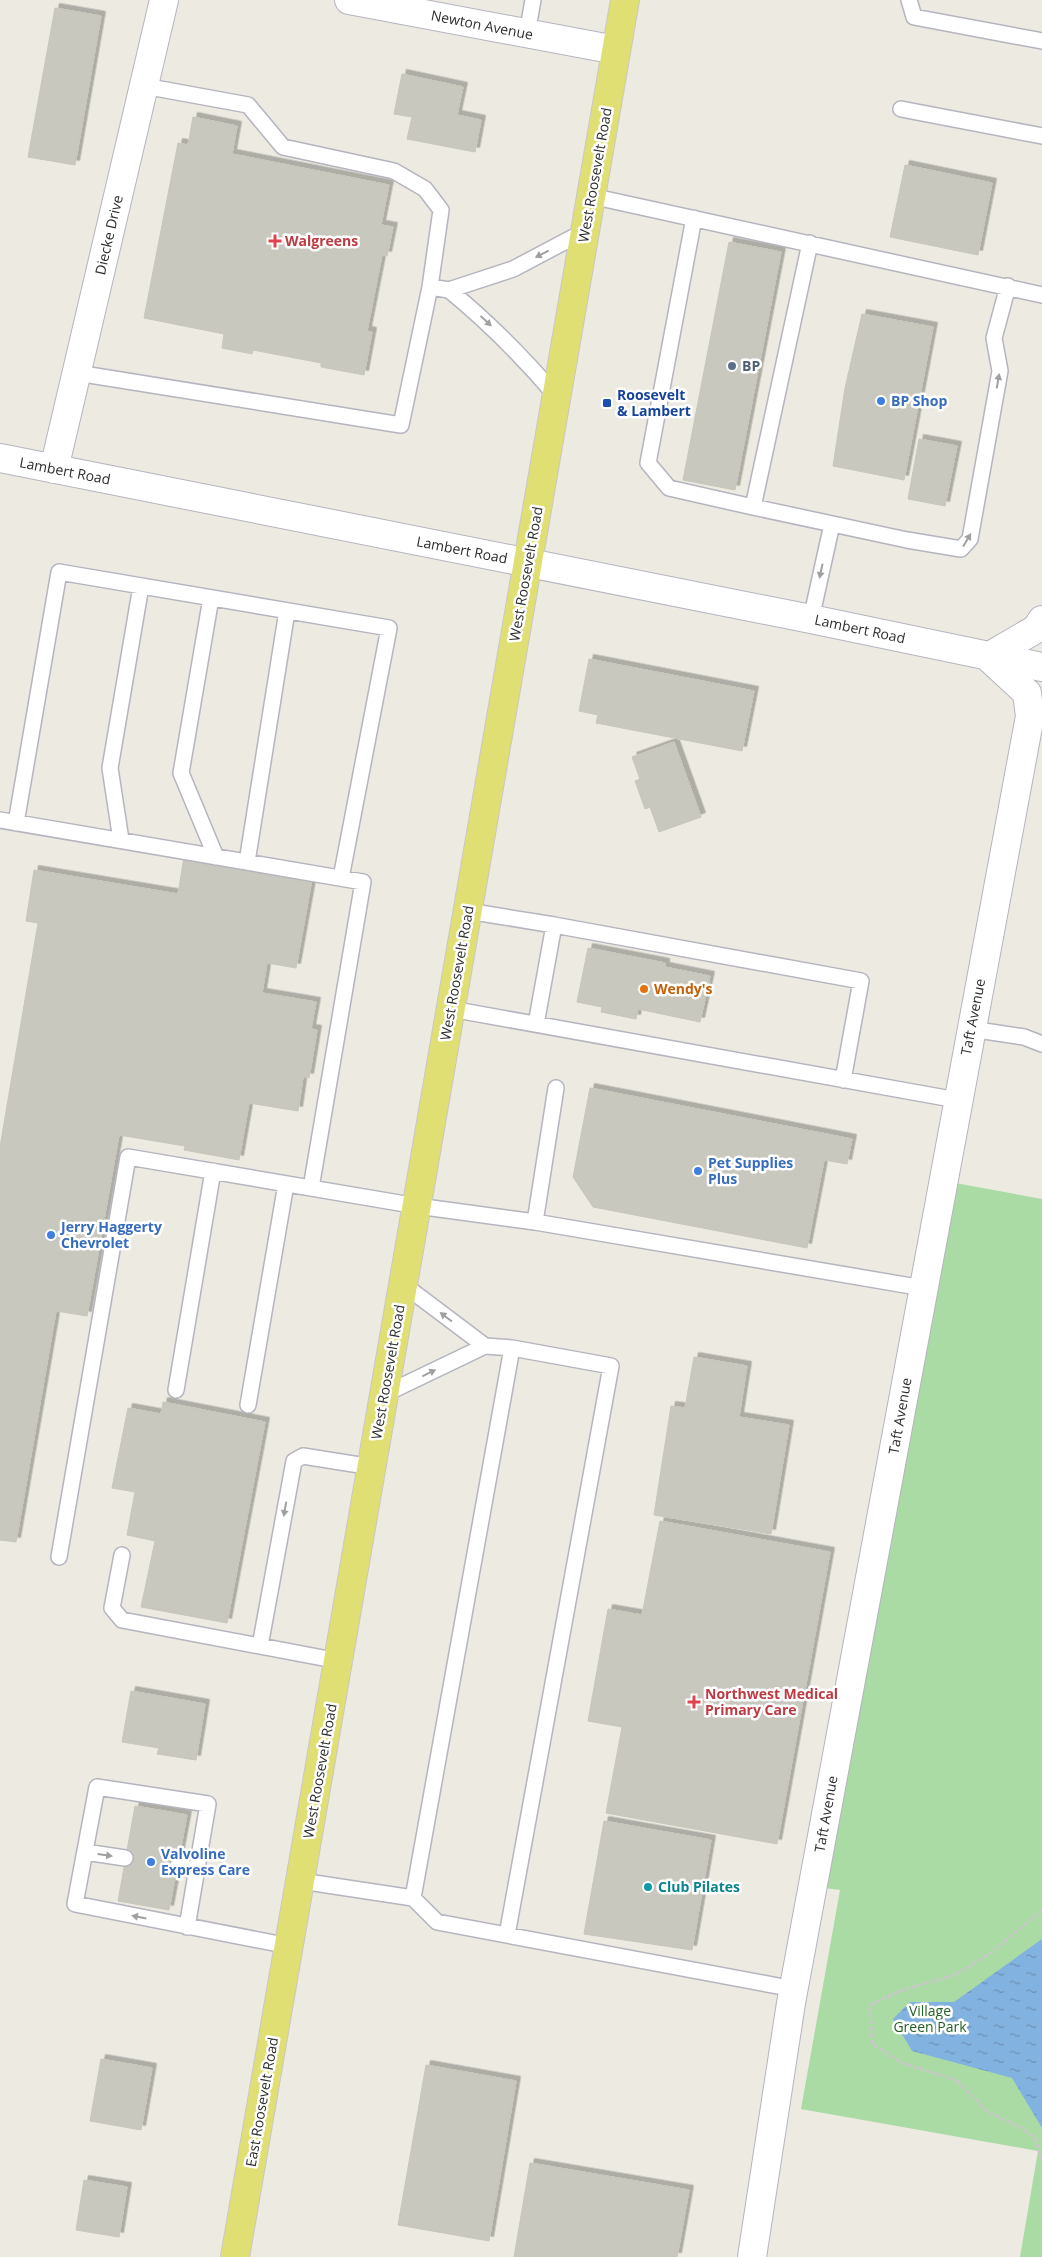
<svg xmlns="http://www.w3.org/2000/svg" width="1042" height="2257" font-family="'Open Sans',sans-serif">
	<defs>
		<pattern id="water-ripples" width="26" height="14" patternUnits="userSpaceOnUse" patternTransform="scale(1.25)"><rect width="26" height="14" fill="#82b2e0"/><path d="M2 4q2-2 4 0t4 0M15 11q2-2 4 0t4 0" fill="none" stroke="#6b91b6"/></pattern>
		<filter id="shadow"><feDropShadow dx="4.5" dy="-4.5" stdDeviation="0" flood-color="#0004"/></filter>
	</defs>
	<rect width="100%" height="100%" fill="#eceae1"/>
	<path fill="#abdba5" d="M939,1180L1042,1199V2257H1020L1038,2151L801,2109L840,1890L818,1887Z"/>
	<path fill="url(#water-ripples)" d="M1042,1939V2128L1012,2078L912,2051L893,2019L910,2002H954Z"/>
	<path fill="#c9c8bf" stroke="#c8c6bb" filter="url(#shadow)" d="M55,8L101,16L75,165L28,157Z
		M402,74L463,87L457,115L481,120L475,152L407,139L412,117L394,114Z
		M193,117L237,126L232,154L389,185L381,225L393,227L387,256L382,255L367,331L372,332L364,375L321,367V363L253,350L252,354L222,348L224,334L144,318L178,143L188,145Z
		M905,165L992,183L978,255L890,237Z
		M729,242L781,252L735,490L683,480Z
		M862,314L933,327L904,480L833,466L845,388Z
		M919,439L957,446L945,506L908,499Z
		M589,659L754,691L742,751L596,723L598,715L579,711Z
		M674,742L701,817L659,832L650,807L645,809L635,781L640,779L632,757Z
		M184,857L312,879L296,968L267,963L262,993L316,1002L311,1029L317,1030L309,1078L303,1077L298,1111L249,1103L239,1160L184,1150L185,1146L119,1135L87,1316L56,1311L16,1542L0,1540V1147L38,923L26,921L34,870L178,894Z
		M588,948L665,963V967L710,976L700,1022L638,1009L636,1019L601,1012L602,1007L577,1002Z
		M590,1088L852,1139L847,1164L824,1160L807,1248L593,1207L573,1177Z
		M694,1357L747,1366L739,1417L789,1425L771,1534L654,1515L671,1406L685,1408Z
		M163,1402L265,1422L227,1623L141,1607L155,1541L127,1535L135,1492L112,1488L128,1408L161,1414Z
		M660,1521L830,1552L777,1844L606,1813L622,1727L588,1721L608,1609L642,1615Z
		M131,1691L205,1704L196,1760L157,1754L159,1748L122,1742Z
		M135,1806L187,1815L169,1910L118,1901Z
		M604,1821L711,1840L692,1950L584,1934Z
		M101,2059L152,2068L141,2130L90,2121Z
		M426,2065L516,2081L489,2241L398,2225Z
		M530,2163L689,2190L677,2257H514Z
		M84,2180L127,2187L119,2237L76,2230Z"/>
	<g fill="none" stroke-linecap="round" stroke-linejoin="round">
		<g stroke="#b5b4bf" stroke-width="18">
			<path id="lane" d="M909,0L914,17L1042,41
				M527,34L533,0
				M901,109L1042,136
				M591,196L1042,295
				M694,218L648,463L669,488L753,507
				M810,243L753,507L907,540L961,549L970,539L1000,371L994,338L1008,286
				M430,287L449,290L513,269L585,231
				M449,290C488,322 523,357 556,396
				M77,373L401,425L430,287L441,210L425,189L394,171L283,147L248,105L144,86
				M211,598L181,773L216,857
				M811,619L832,524
				M0,820L363,882L311,1188
				M16,823L59,572L389,628L341,878
				M121,840L110,768L141,586
				M247,862L287,611
				M468,911L554,925
				M451,1009L957,1100
				M536,1024L554,925L861,981L843,1080
				M971,1029L1024,1037L1042,1044
				M535,1222L556,1088
				M404,1285L485,1346
				M176,1390L213,1171
				M385,1394L485,1346L512,1348
				M248,1405L286,1184
				M122,1555L112,1608L122,1620L339,1661
				M59,1557L128,1157L417,1206L535,1222L923,1288
				M260,1646L294,1461L303,1456L372,1467
				M85,1852L125,1858
				M177,1867L196,1870
				M301,1881L413,1898L437,1922L794,1989
				M413,1898L512,1348L611,1366L507,1935
				M187,1927L208,1804L97,1787L75,1904L289,1946"/>
		</g>
		<g stroke="#b5b4bf" stroke-width="30">
			<path id="street" d="M349,0L616,50
				M0,458L811,619L1042,667
				M54,469L164,0
				M988,657L1036,629L1042,620
				M752,2257L791,2003L1030,716L1027,693L988,657"/>
		</g>
		<g stroke="#c8c8c8" stroke-width="30">
			<path id="primary" d="M235,2257L625,0"/>
		</g>
		<path stroke="#c8c8c8" stroke-width="3" stroke-dasharray="4 2.5" stroke-linecap="butt" d="M1042,1910L992,1952L957,1974L900,1991L870,2005L872,2044L902,2063L956,2080L988,2112L1020,2127L1035,2138L1042,2160"/>
		<use href="#lane" stroke="#fff" stroke-width="15"/>
		<use href="#street" stroke="#fff" stroke-width="28"/>
		<use href="#primary" stroke="#e0df73" stroke-width="28"/>
	</g>
	<defs><path id="oneway-solid" d="M-6-.8H1V-3.2L6.5 0L1 3.2V.8H-6Z" transform="scale(1.25)"/></defs>
	<g fill="#a0a0a0">
		<use href="#oneway-solid" transform="translate(542 254) rotate(153)"/>
		<use href="#oneway-solid" transform="translate(486 321) rotate(43)"/>
		<use href="#oneway-solid" transform="translate(998 381) rotate(-80)"/>
		<use href="#oneway-solid" transform="translate(967 540) rotate(-59)"/>
		<use href="#oneway-solid" transform="translate(821 571) rotate(102)"/>
		<use href="#oneway-solid" transform="translate(446 1317) rotate(-143)"/>
		<use href="#oneway-solid" transform="translate(429 1373) rotate(-26)"/>
		<use href="#oneway-solid" transform="translate(285 1509) rotate(100)"/>
		<use href="#oneway-solid" transform="translate(105 1855) rotate(8)"/>
		<use href="#oneway-solid" transform="translate(139 1917) rotate(-169)"/>
	</g>
	<g fill="#e0444e" stroke="#fff" stroke-width="2">
		<path d="M272.5 233.5h5v5h5v5h-5v5h-5v-5h-5v-5h5z"/>
		<path d="M691.5 1694.5h5v5h5v5h-5v5h-5v-5h-5v-5h5z"/>
	</g>
	<circle fill="#5c6f8a" stroke="#fff" stroke-width="2" cx="732" cy="366" r="5"/>
	<g fill="#3f7fe0" stroke="#fff" stroke-width="2">
		<circle cx="881" cy="401" r="5"/>
		<circle cx="698" cy="1171" r="5"/>
		<circle cx="51" cy="1235" r="5"/>
		<circle cx="151" cy="1862" r="5"/>
	</g>
	<rect fill="#1a4fb4" stroke="#fff" stroke-width="2" x="602" y="398" width="10" height="10" rx="2.5"/>
	<circle fill="#e8710a" stroke="#fff" stroke-width="2" cx="644" cy="989" r="5"/>
	<circle fill="#0f9aa8" stroke="#fff" stroke-width="2" cx="648" cy="1887" r="5"/>
	<g text-anchor="middle" stroke-width="5" stroke-linejoin="round" paint-order="stroke">
		<g font-size="14" fill="#2d2d2d" stroke="#fff">
			<text transform="translate(482 25) rotate(11)" y="5">Newton Avenue</text>
			<text transform="translate(595 175) rotate(-80)" y="5">West Roosevelt Road</text>
			<text transform="translate(109 235) rotate(-77)" y="5">Diecke Drive</text>
			<text transform="translate(65 471) rotate(11)" y="5">Lambert Road</text>
			<text transform="translate(462 550) rotate(11)" y="5">Lambert Road</text>
			<text transform="translate(526 574) rotate(-80)" y="5">West Roosevelt Road</text>
			<text transform="translate(860 629) rotate(12)" y="5">Lambert Road</text>
			<text transform="translate(457 973) rotate(-80)" y="5">West Roosevelt Road</text>
			<text transform="translate(973 1017) rotate(-79)" y="5">Taft Avenue</text>
			<text transform="translate(388 1372) rotate(-80)" y="5">West Roosevelt Road</text>
			<text transform="translate(900 1416) rotate(-80)" y="5">Taft Avenue</text>
			<text transform="translate(320 1771) rotate(-80)" y="5">West Roosevelt Road</text>
			<text transform="translate(826 1814) rotate(-80)" y="5">Taft Avenue</text>
			<text transform="translate(262 2102) rotate(-80)" y="5">East Roosevelt Road</text>
		</g>
		<g font-size="14" font-weight="bold" fill="#be3a42" stroke="#fff" text-anchor="start">
			<text x="285" y="246">Walgreens</text>
			<text x="705" y="1699">Northwest Medical<tspan x="705" dy="16">Primary Care</tspan></text>
		</g>
		<g font-size="14" font-weight="bold" fill="#4e5e75" stroke="#fff" text-anchor="start">
			<text x="742" y="371">BP</text>
		</g>
		<g font-size="14" font-weight="bold" fill="#164399" stroke="#fff" text-anchor="start">
			<text x="617" y="400">Roosevelt<tspan x="617" dy="16">&amp; Lambert</tspan></text>
		</g>
		<g font-size="14" font-weight="bold" fill="#366cbe" stroke="#fff" text-anchor="start">
			<text x="891" y="406">BP Shop</text>
			<text x="708" y="1168">Pet Supplies<tspan x="708" dy="16">Plus</tspan></text>
			<text x="61" y="1232">Jerry Haggerty<tspan x="61" dy="16">Chevrolet</tspan></text>
			<text x="161" y="1859">Valvoline<tspan x="161" dy="16">Express Care</tspan></text>
		</g>
		<g font-size="14" font-weight="bold" fill="#c56008" stroke="#fff" text-anchor="start">
			<text x="654" y="994">Wendy's</text>
		</g>
		<g font-size="14" font-weight="bold" fill="#0d838f" stroke="#fff" text-anchor="start">
			<text x="658" y="1892">Club Pilates</text>
		</g>
		<g font-size="14" fill="#256226" stroke="#fff">
			<text x="930" y="2016">Village<tspan x="930" dy="16">Green Park</tspan></text>
		</g>
	</g>
</svg>
